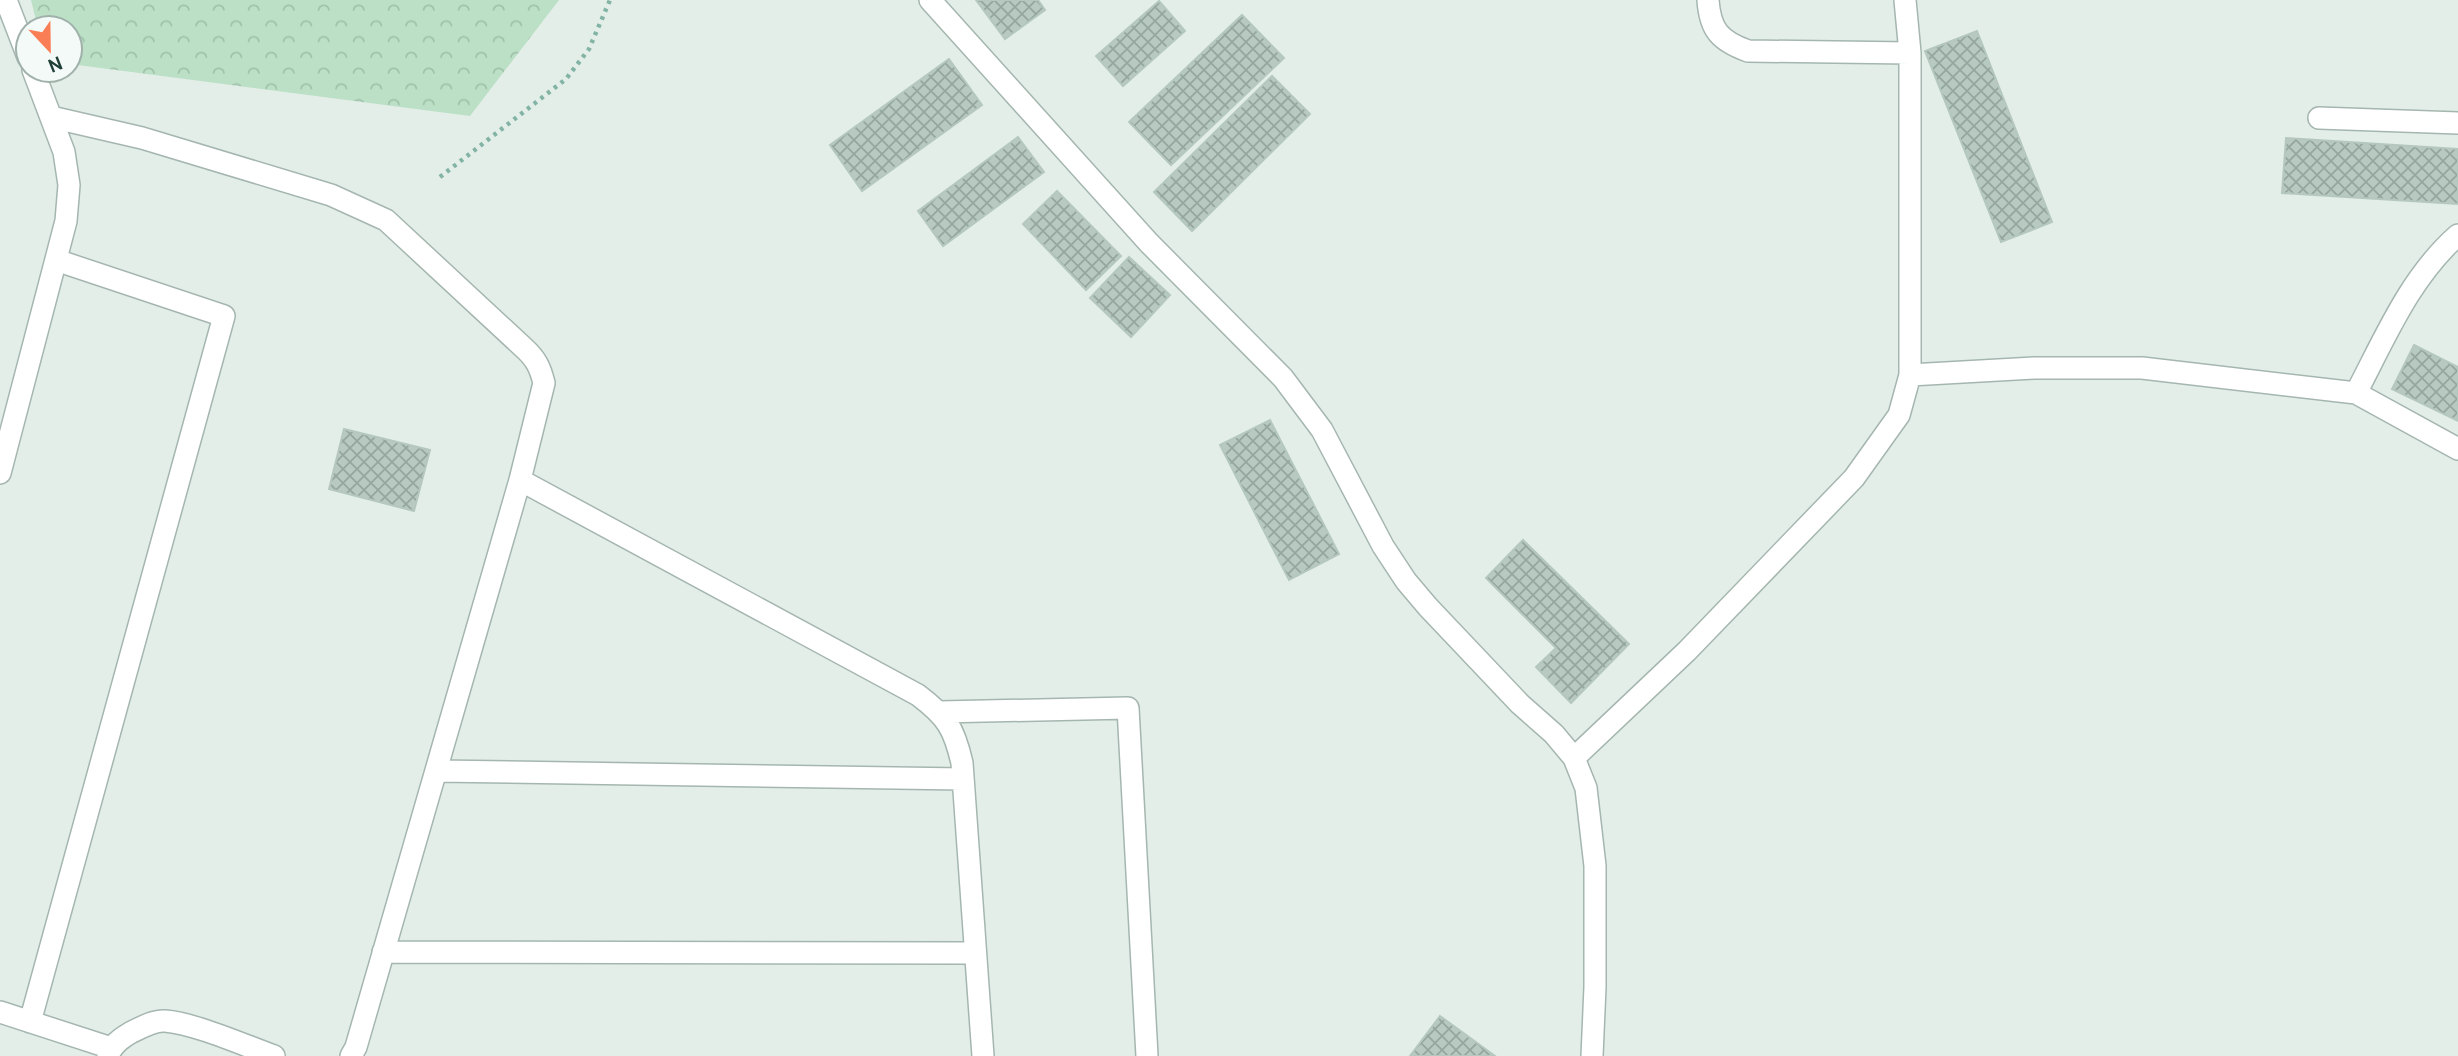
<svg xmlns="http://www.w3.org/2000/svg" width="2458" height="1056" font-family="Cabin,sans-serif">
	<defs>
		<pattern id="forest-crowns" width="20" height="18" patternUnits="userSpaceOnUse" patternTransform="scale(1.75)"><rect width="20" height="18" fill="#bbe0c5"/><path d="M2 6a3 3 0 1 1 6 0M12 15a3 3 0 1 1 6 0" fill="none" stroke="#a0c1aa"/></pattern>
		<pattern id="building-cross-hatch" width="8" height="8" patternUnits="userSpaceOnUse" patternTransform="scale(1.75)"><rect width="8" height="8" fill="#b8c9c2"/><path d="M0 0l8 8M0 8l8-8" fill="none" stroke="#95a59f"/></pattern>
	</defs>
	<rect width="100%" height="100%" fill="#e3eee9"/>
	<path fill="url(#forest-crowns)" d="M31,0H559L470,116L70,64V28H38Z"/>
	<path fill="url(#building-cross-hatch)" stroke="#b5c8c0" stroke-width="2" d="M976,0H1038L1045,10L1005,39Z
		M1159,1L1185,31L1123,86L1096,56Z
		M1242,15L1284,58L1171,165L1129,122Z
		M1977,31L2052,222L2001,242L1925,51Z
		M949,59L982,105L862,191L830,145Z
		M1272,76L1310,114L1192,231L1154,192Z
		M1018,137L1044,172L943,246L918,211Z
		M2286,138L2458,149V204L2282,193Z
		M1057,191L1121,256L1086,290L1023,224Z
		M1129,257L1170,295L1131,337L1090,298Z
		M2414,345L2458,367V421L2392,389Z
		M1270,420L1339,554L1289,580L1220,445Z
		M344,429L430,450L414,511L329,489Z
		M1523,540L1629,644L1571,703L1536,667L1556,648L1486,578Z
		M1440,1016L1495,1056H1410Z"/>
	<g fill="none" stroke-linecap="round" stroke-linejoin="round">
		<g stroke="#a5b6b0" stroke-width="24">
			<path id="minor" d="M6,0L28,57
				M930,0L1149,243L1283,378L1322,430L1383,546L1406,581L1428,607L1520,704L1554,734L1574,758L1586,788L1595,866V987L1592,1056
				M1708,0C1710,30 1720,41 1748,51L1910,53
				M51,117L142,138L331,195L386,220L524,348C536,359 540,367 544,383L520,480L356,1047L351,1056
				M2319,118L2458,123
				M1910,375L2034,368H2142L2356,393L2458,449
				M2356,393C2385,338 2410,277 2458,235
				M0,473L66,221L69,185L64,152L33,70
				M520,480L918,695C947,717 954,728 962,763L983,1056
				M940,712L1128,708L1147,1056
				M1574,758L1687,651L1854,478L1899,415L1910,375V53L1905,0
				M436,771L963,779
				M383,952L975,953
				M0,1012L111,1048
				M30,1022L224,316L56,260
				M108,1056C112,1045 120,1039 130,1033C140,1028 154,1020 165,1021C194,1023 246,1046 274,1056"/>
		</g>
		<path stroke="#82b3a4" stroke-width="4.5" stroke-dasharray="3.5 5" stroke-linecap="butt" d="M440,177L566,79L589,49L610,0"/>
		<use href="#minor" stroke="#fff" stroke-width="21"/>
	</g>
	<g transform="translate(49 49) rotate(158)"><circle r="33" fill="#f4faf7" stroke="#a0b0ab" stroke-width="2"/>
	<path d="M0-5L12 26L0 18L-12 26Z" fill="#f97e55"/>
	<text y="-10" font-size="19" font-weight="bold" text-anchor="middle" fill="#214038">N</text>
	</g>
</svg>
